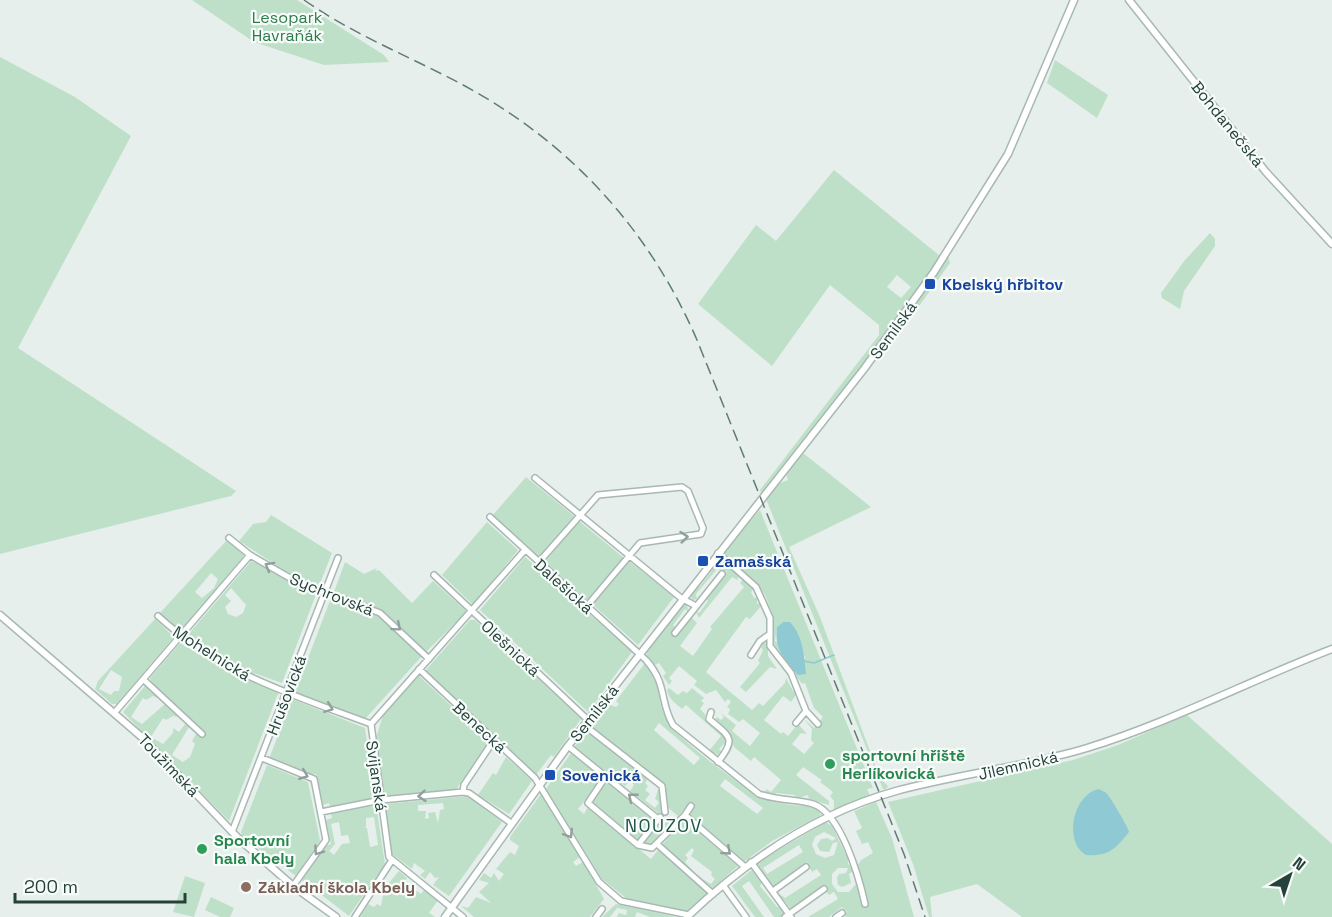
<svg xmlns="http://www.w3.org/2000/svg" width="1332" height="917" font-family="'Space Grotesk',sans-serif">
	<rect width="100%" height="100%" fill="#e6efeb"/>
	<path fill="#bfe0c8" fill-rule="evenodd" d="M192,0H297L384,55L389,62L324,65L254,42Z
		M0,57L75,97L131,136L18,348L236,491L231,496L0,554Z
		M1055,60L1108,95L1097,118L1047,83Z
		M834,170L940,256L870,357L762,496L760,490L879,335V325L830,285L772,366L698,304L756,225L776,241ZM897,275L911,287L901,298L887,287Z
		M1210,233L1215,239V246L1184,291L1180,309L1162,298L1161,293L1185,260Z
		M947,253L950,263L896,338L891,334Z
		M803,453L871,507L789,547L820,617L880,778L888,786L886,789H883L766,499L778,484L788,480L786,474Z
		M526,477L574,516L539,557L492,516Z
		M760,510L873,788L867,789L871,798L834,811V801L830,796L833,792L820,782L822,780L803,767L796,775L829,801V805L809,799L808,795L795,799V795L776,793L775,796L765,792L766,789L771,792L781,780L754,757L751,761L734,747L729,733L714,721L717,717L721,720L724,717L721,713L736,725L732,731L750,746L760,733L743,719L739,722L728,714L730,709L727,707L731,702L728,699L725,702L716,690L706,694L694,685L697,681L679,666L669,678L672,681L669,685L663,676L666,673L659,663L655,665L647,655V650L681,603H687L688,612L685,609L673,625L676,628L673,632L678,635L691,617L697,623L680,646L693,656L712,629L710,627L744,587L740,583L744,578L754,589L751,592L754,598L757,597V604L761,603V606L750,619L746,617L706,672L752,710L759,703L763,706L785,683L786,678L793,691L798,692L791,702L783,696L764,720L781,734L783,732L788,736L798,724L807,734L801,733L792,744L804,754L814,743L811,740L812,729L804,719L814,728L823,717L814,708L805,683L802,684L774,644V618L765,595L755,581L725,556L724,550ZM783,622L805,657L804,661L775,641L777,627Z
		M271,515L332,553L319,586L302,579L299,585L317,592L282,683L254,673L251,681L279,691L229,821L123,712L145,686L158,698L153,696L146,700L143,698L131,717L142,724L165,704L178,717L173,716L166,720L163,718L151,737L163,744L173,733V728L179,732L185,724L189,727L172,755L183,762L190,757L195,744L192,741L197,732L202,735L203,731L152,683L150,678L180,643L226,670L228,662L187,636L251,561L272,570L276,565L239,541L253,524L266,522ZM231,588L246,605L243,613L236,617L228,614L225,607L231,601L225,595Z
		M579,521L624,558L587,600L545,562Z
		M487,522L518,550L473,605L442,575Z
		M227,540L244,553L243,557L180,632L159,614ZM211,573L218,579L214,588L202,598L195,592Z
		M525,557L632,652L588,712L480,610Z
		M716,560H722L740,575L737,580L732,577L699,618L695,610L699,613L708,601L705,598L727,572L717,569L696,594L697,599L692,600L690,593L700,586L711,572Z
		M629,561L674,597L638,645L592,604Z
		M345,562L364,574L377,568L375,571L379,570L412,603L433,581L465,610V613L426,652L382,611L334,592Z
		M331,598L380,617L422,656L365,719L295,692Z
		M155,619L174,637L117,704H112L95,689L98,681ZM111,670L122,677L119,691H114L111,695L99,689Z
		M470,620H475L581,719L554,757L551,755L536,775L425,671Z
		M763,642L768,643V656L777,669L770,667L746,692L740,687L760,663L758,661L763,650L760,646L762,647Z
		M645,663C664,685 655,702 668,722C679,740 752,796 773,802C788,806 803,804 818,809L821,815L772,841L744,862L689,814L694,807L691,803L678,816L666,806L663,785L589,727L608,704L616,707L619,704L616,701ZM659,723L700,758L694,765C681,754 667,742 654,730ZM725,779L763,808L757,814L720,786Z
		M418,675L489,741L456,790L384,797L375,741L384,712Z
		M669,688L678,695L683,691L687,693L692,688L704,698L701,701L704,703L700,709L705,714V718L727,739V746L724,744L719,749L722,752L719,755L709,751L721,736L686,705L682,709C675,703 669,699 667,690Z
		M292,699L365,728L375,799L330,807L329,803L323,805L316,774L310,775L269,759Z
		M1187,715L1332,844V917H1022L977,884L930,897L932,917H929L913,864L888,802L1073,760L1118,745Z
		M587,731L660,787L663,809L659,814L630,791L634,785L630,781L625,786L574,747ZM648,779L659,787L655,799L659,802L655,808L645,800L650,794L645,790L648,786L645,783Z
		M571,753L601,776L600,782L578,809L584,814L588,807L651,859L658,850L706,890L707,893L688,911L626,898L602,879L546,789Z
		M506,757L532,781L509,814L478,795L493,773L496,775Z
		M267,765L308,782L320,841L296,876L242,836L241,832Z
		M606,780L654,819L637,840L591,802Z
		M541,794L580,857L573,862L576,866L583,862L604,899L590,917H474L461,906L468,908L476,897L491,903L479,892L489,883L479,880L484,873L491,878L494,873L499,881L504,874L496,869L510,852L515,855L519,846L510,840V837Z
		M468,796L502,822L449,896L433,885L439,877L435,878L430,872L425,879L420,875L425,871L414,863L412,869L392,854L385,804ZM443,803L444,809L440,810L438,823L435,812L428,813L429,818L425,819L426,811H418V805Z
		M876,802L892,838L914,917H846L844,914L847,912L842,907L829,917H808L838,899L834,892L829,895L822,887L791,909L778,893L785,898L821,875L817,869L812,872L807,862L773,887L756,863L826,822L832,826L848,859V864L855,870L861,860L873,853L868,842L862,844L856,831L862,828L854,811ZM824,832L836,838L832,841L828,838L821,839L817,845L820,851L829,852L833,843L838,842L834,855L825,858L816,854L812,845L815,837ZM799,845L803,852L767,874L763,868ZM838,868H848L846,873L839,874L837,878L838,885L842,887L851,883L849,874L853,871L856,884L849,892H838L832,884V874Z
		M376,805L385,864L349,916L302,880L325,846L331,844L326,820L332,818L331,814ZM374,817L378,845L370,847L367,828L363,827H366V818ZM339,822L341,836L348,835L350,843L342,844L334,855L329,851L335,844L331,824Z
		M667,819L670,825L668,828L653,845L645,844V840L660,821Z
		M684,819L738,866L713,888L699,877L711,884L715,879L711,875L712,872L691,856L694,850L692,848L685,855L688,858L685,862L694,872L662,845Z
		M753,869L762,882L760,886L777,907H783L786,913L782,917H774L749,881L742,886L764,917H755L732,886Z
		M399,871L407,878L398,893L403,894L408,884L413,887L409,896L414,889L421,894L424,890L438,900L429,913L435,917H360L368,904L374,907L377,904L381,906L383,895L377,891L379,889L384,892L387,889L393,892L395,890L389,883Z
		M185,876L205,883L194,917L173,912Z
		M211,897L234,908L230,917H220L205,910Z
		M616,904L677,917H650L637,912L635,917H617L619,913L626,915L627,910L617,908L610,917H602Z"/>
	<path fill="#8ec9d4" d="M783,622H790C803,636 804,655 806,674L798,675C784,657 774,650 777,627Z
		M1099,789C1102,791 1105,791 1107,794C1111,798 1129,829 1129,832C1116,848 1109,857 1086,855C1063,842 1073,794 1099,789Z"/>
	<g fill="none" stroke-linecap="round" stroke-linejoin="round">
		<path stroke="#8ec9d4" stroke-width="1.5" d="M804,661L814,663L834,655"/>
		<g stroke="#a8b8b2" stroke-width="8">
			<path id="minor" d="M535,478L681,598L696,606
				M490,517L646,660C668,685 659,701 673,725L759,794C779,801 797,799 813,804C841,813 859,877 865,904
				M229,538L250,555L290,578L380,613L429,659
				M718,553L756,587L770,618V646L791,673L806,711L796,723
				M539,562L598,495L682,487L688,491L703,528L701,534L640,543L587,606
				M434,575L588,720
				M158,616C220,673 293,695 371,724
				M675,633L722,574
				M751,655L760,641L770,634
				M419,669L535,778L599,882L621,901L689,915
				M144,680L202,734
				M806,711L818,724
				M115,712L250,555
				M711,712L709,719C730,737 737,738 718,762
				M584,725L662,786L665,812
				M568,746L658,819
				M262,758L314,779L326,840L293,886
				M606,776L588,803L638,845L652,848L685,815L745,867
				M463,792L464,785L494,740
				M321,812L381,800L463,792L469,793L511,823
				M685,815L691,806
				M232,832L338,558
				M657,844L713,894
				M638,845L660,817
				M751,862L791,917
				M723,885L746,917
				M773,891L806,867
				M355,917L392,860
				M463,917L389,857L371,724L525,550
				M596,917L602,909
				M785,917L824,889
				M836,917L842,913"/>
		</g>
		<g stroke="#a8b8b2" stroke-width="9">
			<path id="tertiary" d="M1129,0L1266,172L1332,244
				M0,615L144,739L238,838L293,886L336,917
				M445,917L568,746L864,369L934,272L1008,154L1074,0
				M687,917C746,861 817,813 896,791C959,774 1024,767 1087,748C1169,723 1251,680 1332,649"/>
		</g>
		<use href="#minor" stroke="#fff" stroke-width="5"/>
		<use href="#tertiary" stroke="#fff" stroke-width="6"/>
		<path stroke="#5f7d75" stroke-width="1.5" stroke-dasharray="12 6" stroke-linecap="butt" d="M304,0C354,35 411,57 465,86C571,144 649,229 697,340L904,854L925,917"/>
	</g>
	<defs><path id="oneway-chevron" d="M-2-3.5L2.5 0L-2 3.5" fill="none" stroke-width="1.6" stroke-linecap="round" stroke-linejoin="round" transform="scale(1.5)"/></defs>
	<g stroke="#92a09c">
		<use href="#oneway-chevron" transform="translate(684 537) rotate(-6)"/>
		<use href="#oneway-chevron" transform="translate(269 566) rotate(-150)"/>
		<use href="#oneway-chevron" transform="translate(397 627) rotate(40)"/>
		<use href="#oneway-chevron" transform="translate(329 708) rotate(21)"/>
		<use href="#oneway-chevron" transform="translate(304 775) rotate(22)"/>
		<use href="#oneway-chevron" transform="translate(422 796) rotate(175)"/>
		<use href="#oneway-chevron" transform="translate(632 797) rotate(-141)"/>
		<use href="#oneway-chevron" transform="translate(569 834) rotate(58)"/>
		<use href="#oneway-chevron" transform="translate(318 851) rotate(125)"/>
		<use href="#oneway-chevron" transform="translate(727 851) rotate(41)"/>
	</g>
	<g fill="#1a4fb4" stroke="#f7fbf9" stroke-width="2">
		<rect x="924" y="278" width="12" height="12" rx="3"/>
		<rect x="697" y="555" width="12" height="12" rx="3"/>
		<rect x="544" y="769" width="12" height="12" rx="3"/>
	</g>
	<g fill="#2e9e5b" stroke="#f7fbf9" stroke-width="2">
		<circle cx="830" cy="764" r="6"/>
		<circle cx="202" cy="849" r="6"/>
	</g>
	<circle fill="#8d6e63" stroke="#f7fbf9" stroke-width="2" cx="246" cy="887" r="6"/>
	<g text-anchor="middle" stroke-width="4.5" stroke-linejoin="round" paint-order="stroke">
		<g font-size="16" fill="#2d7a4b" stroke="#f7fbf9">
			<text x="287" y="23">Lesopark<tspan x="287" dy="18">Havraňák</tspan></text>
		</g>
		<g font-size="16" fill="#24423a" stroke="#f7fbf9">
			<text transform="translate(1228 124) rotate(51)" y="6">Bohdanečská</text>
			<text transform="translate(893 330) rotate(-54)" y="6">Semilská</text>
			<text transform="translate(564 586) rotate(42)" y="6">Dalešická</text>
			<text transform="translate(332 594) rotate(22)" y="6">Sychrovská</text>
			<text transform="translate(511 648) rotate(43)" y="6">Olešnická</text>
			<text transform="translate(212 653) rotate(32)" y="6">Mohelnická</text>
			<text transform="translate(286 695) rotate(-69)" y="6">Hrušovická</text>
			<text transform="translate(594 713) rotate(-52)" y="6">Semilská</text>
			<text transform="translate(480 727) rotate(43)" y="6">Benecká</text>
			<text transform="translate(169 765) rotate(46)" y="6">Toužimská</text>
			<text transform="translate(1018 765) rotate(-13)" y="6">Jilemnická</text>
			<text transform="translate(377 776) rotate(82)" y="6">Svijanská</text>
		</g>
		<g font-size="16" font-weight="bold" fill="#164399" stroke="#f7fbf9" text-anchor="start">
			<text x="942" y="290">Kbelský hřbitov</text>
			<text x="715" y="567">Zamašská</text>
			<text x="562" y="781">Sovenická</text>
		</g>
		<g font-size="16" font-weight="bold" fill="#27864d" stroke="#f7fbf9" text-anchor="start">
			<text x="842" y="761">sportovní hřiště<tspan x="842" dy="18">Herlíkovická</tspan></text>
			<text x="214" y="846">Sportovní<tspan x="214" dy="18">hala Kbely</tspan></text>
		</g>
		<g font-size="16" font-weight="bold" fill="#785e54" stroke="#f7fbf9" text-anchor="start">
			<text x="258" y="893">Základní škola Kbely</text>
		</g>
		<g font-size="18" letter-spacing="1.5" fill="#1f5548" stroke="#f7fbf9">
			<text x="664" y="832">NOUZOV</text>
		</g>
	</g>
	<g transform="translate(1290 875) rotate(39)" stroke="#f7fbf9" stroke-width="4.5" paint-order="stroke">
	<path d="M0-4.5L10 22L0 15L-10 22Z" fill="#24423a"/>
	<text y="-9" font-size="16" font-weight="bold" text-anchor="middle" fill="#24423a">N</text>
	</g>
	<path d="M15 893v9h170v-9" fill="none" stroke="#24423a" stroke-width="3"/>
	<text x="24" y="893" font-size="18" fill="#24423a" stroke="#f7fbf9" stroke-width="4.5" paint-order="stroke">200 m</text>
</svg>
